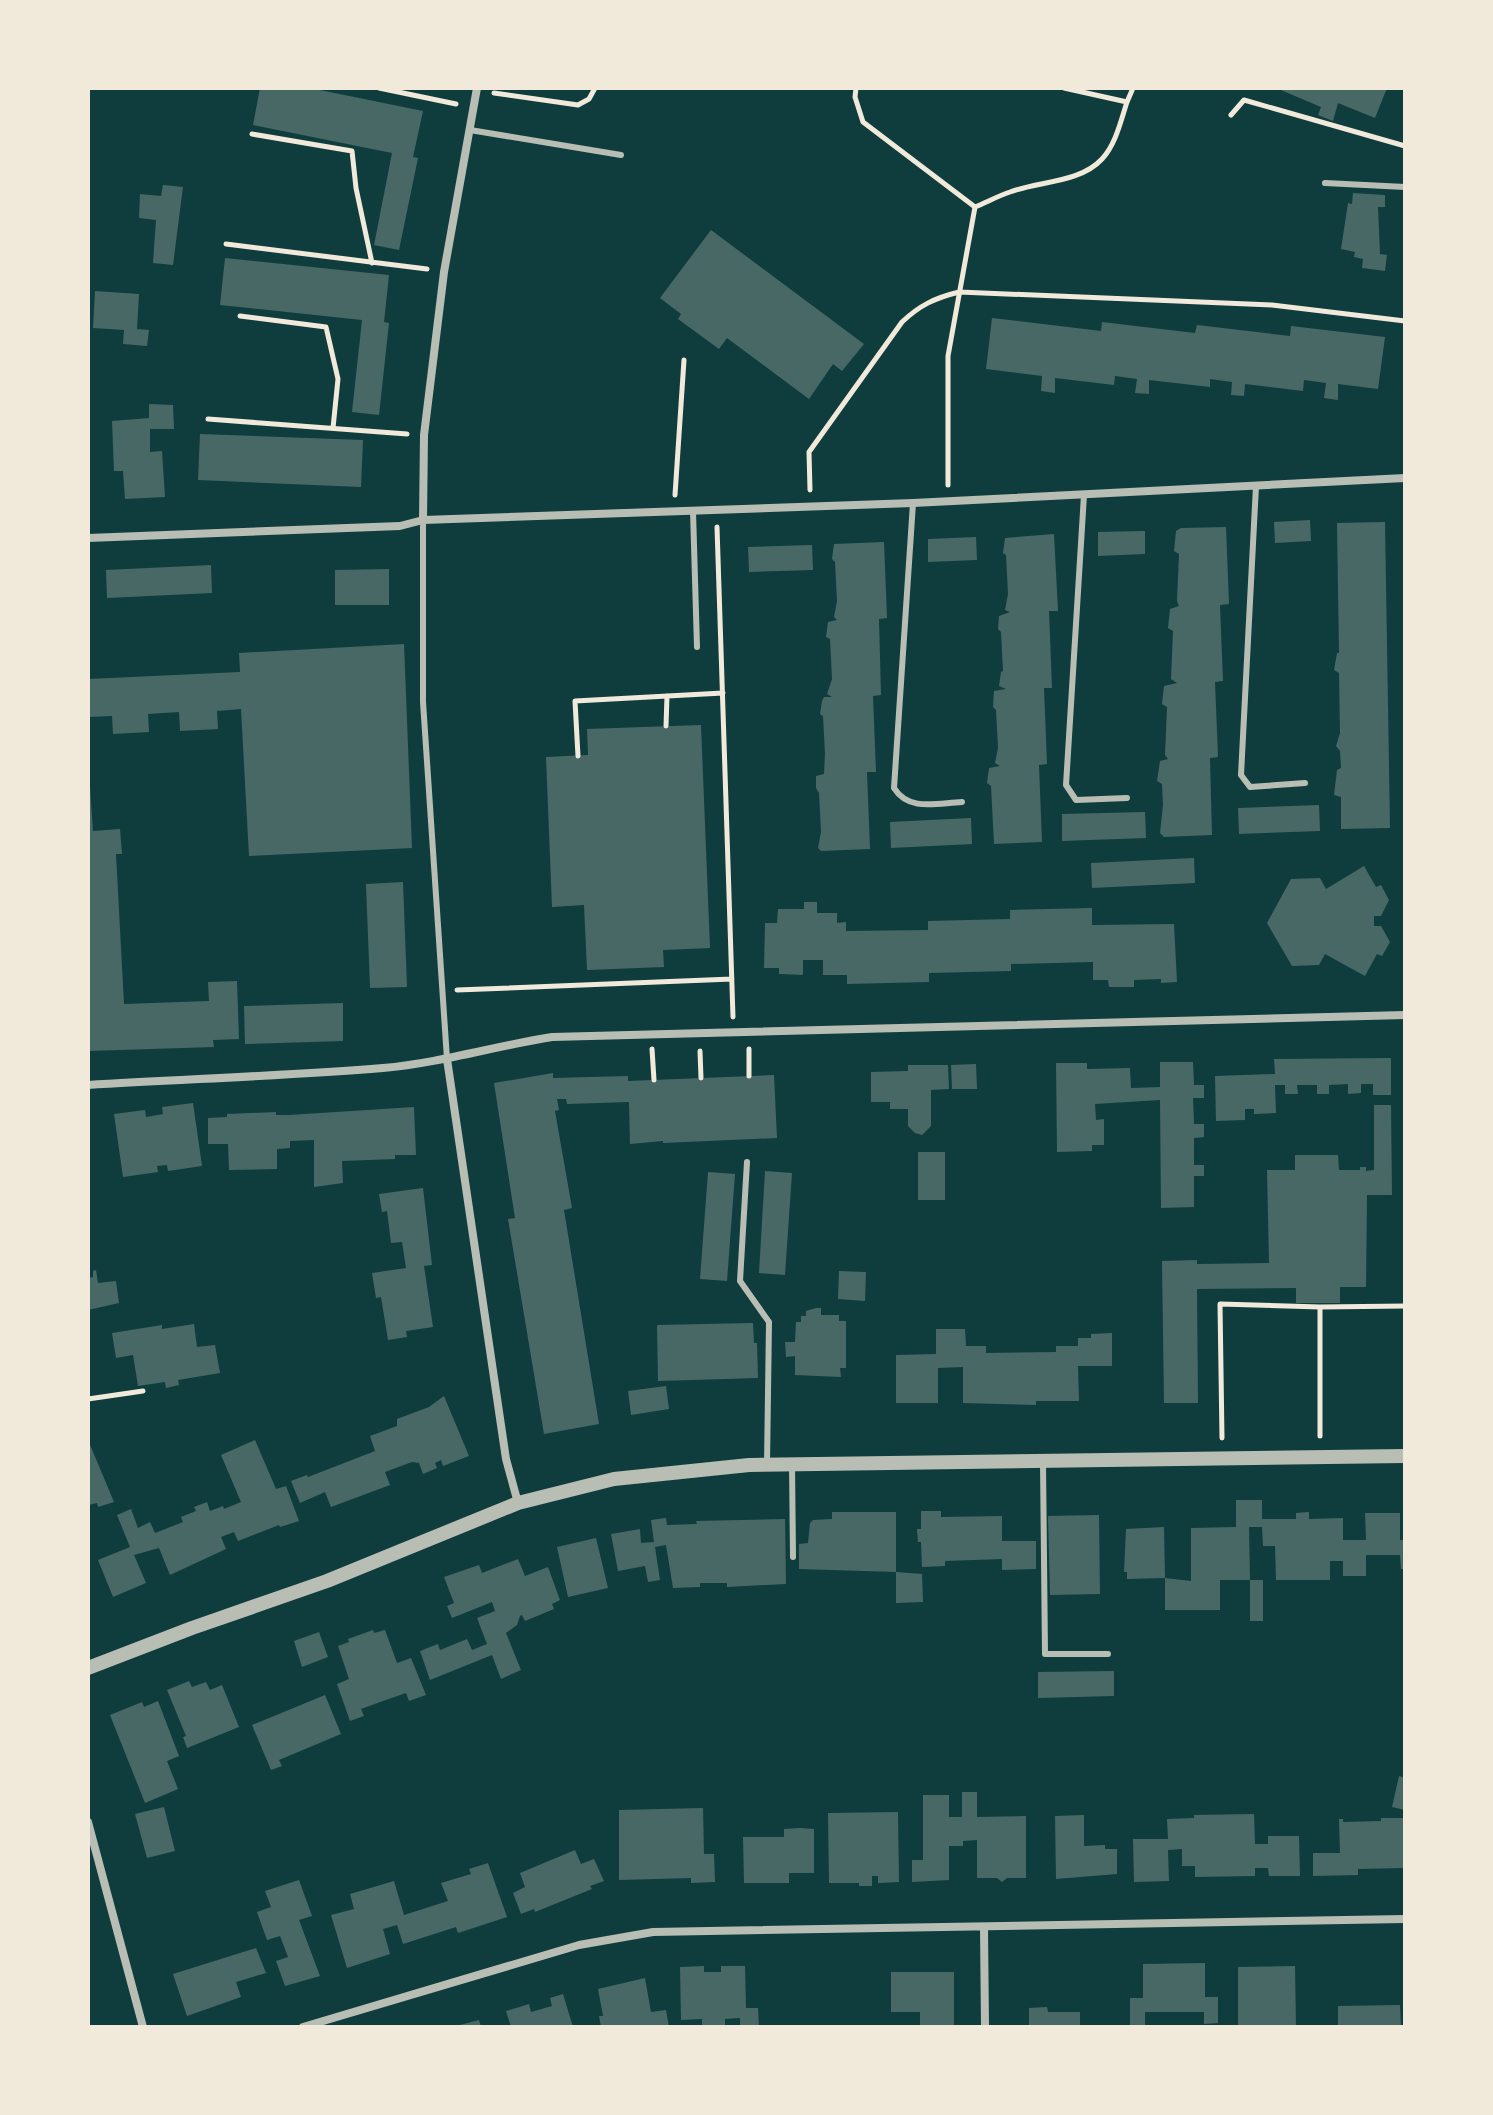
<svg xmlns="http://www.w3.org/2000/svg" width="1493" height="2115" font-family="'Asap Condensed',sans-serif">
	<rect width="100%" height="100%" fill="#0f3d3e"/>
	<path fill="#486865" d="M260,88H310L423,111L413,157L418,158L399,250L374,245L392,153L253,125Z
		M1276,88H1387L1375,118L1338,103L1333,121L1318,115L1321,107Z
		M163,185L183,187L173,265L153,263L156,220L139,218L140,194L161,196Z
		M1353,193L1385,195V207H1378L1380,254L1387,255L1385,271L1362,268L1363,259L1354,257L1355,252L1341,249L1348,203L1352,204Z
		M711,230L864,344L842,371L833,364L809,399L727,338L719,349L678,319L681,314L660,298Z
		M225,258L389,275L384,322L389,323L379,415L352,412L362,320L220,305Z
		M95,291L139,294L137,329L149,330L147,346L123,344L124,330L93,328Z
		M992,318L1101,331L1102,322L1195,333L1197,325L1290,336L1291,326L1385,337L1378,389L1338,384V400L1324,398L1326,383L1304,380L1303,391L1245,384L1244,396L1231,395L1232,382L1210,379V387L1149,380V394L1135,393L1137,379L1115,376L1114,385L1055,378V393L1041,391L1042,376L986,369Z
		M149,404L173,405L174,429H150V452L162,451L165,497L125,499L123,471H114L112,421L149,418Z
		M200,434L363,440L361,487L198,480Z
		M1310,520L1311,541L1275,543L1274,522Z
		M1385,522L1390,828L1341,829V797L1334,795L1337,770L1341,768L1340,751L1336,746L1340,733L1339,673L1334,670L1337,653H1339L1337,523Z
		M1226,527L1229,604L1220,605L1223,681L1215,682L1218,757L1210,758L1212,835L1164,837L1160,833L1163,805L1162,784L1157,781L1160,761L1168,759L1165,755L1167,707L1162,704L1164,686L1177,683L1171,679L1173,631L1168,628L1170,609L1179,606L1177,601L1179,554L1174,551L1176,531L1181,528Z
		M1145,531V554L1098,556V532Z
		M1054,534L1058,611H1049L1052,688H1044L1047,764L1039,765L1042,842L994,844L991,786L987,783L989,768L1000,766L995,763L998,748L996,710L993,707L994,691L1006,689L999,686L1001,672L1003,671L1001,632L998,629L999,616L1010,612L1005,610L1008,594L1006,555L1003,553L1005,538Z
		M976,537L977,560L928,562V539Z
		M884,542L887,618L879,619L881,695L873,696L876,772H867L870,849L821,851L818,848L821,832L819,793L816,788V776L824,774L825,754L823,716L820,714L822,701L824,697H832L827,694L832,679L830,639L826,637L828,622L837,620L834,617L837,601L835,562L832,559L834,544Z
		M812,545L813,570L749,572L748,547Z
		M211,565L212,593L107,598L106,570Z
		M389,569V605H335V570Z
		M404,644L412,848L249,856L241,709L217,711L218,729L180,731L179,712L148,714L149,732L113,734L112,716L88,717V679L240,672L239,653Z
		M701,725L710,948L663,950L664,967L587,970L584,905L552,907L546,757L588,755L587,729Z
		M88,787H90L93,831L120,829L122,854H116L124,1004L209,1001L208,982L237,981L239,1039L213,1040L214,1047L88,1051Z
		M1319,805L1320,831L1239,834L1238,808Z
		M1145,812L1146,838L1062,841V814Z
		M971,818L972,844L891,848L890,822Z
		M1194,858L1195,883L1092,888L1091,863Z
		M1364,866L1376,887L1381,885L1389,900L1381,916H1374V926H1381L1390,942L1382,956L1377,954L1365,976L1325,954L1319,965L1292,966L1267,923L1291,879L1320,878L1326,889Z
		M403,882L407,987L370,988L366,884Z
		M804,902H817V913H837V923L846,922V931L928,930V921L1010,919V910L1092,908V925L1174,924L1177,982L1161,983V979L1134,980V987H1109L1108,980H1093V962L1011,964V971L929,973V982L847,984V975H823V960H803V975L779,974V968H764L765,923H777L778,909H804Z
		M343,1003V1041L245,1044L244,1006Z
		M1391,1058V1095H1373V1084H1361V1093L1348,1094V1084L1329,1085V1094H1317V1085H1297L1298,1094H1285V1085H1275L1276,1113L1254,1114V1109H1245V1120L1216,1121L1215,1076L1275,1074L1274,1059Z
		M1160,1062H1193L1194,1085H1204V1098H1193L1194,1124H1204V1137L1194,1138V1165H1204V1176H1194V1207L1161,1208L1160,1100L1095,1104L1096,1120L1104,1119V1145H1092V1151L1057,1152L1056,1063H1087V1069L1130,1068L1131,1088L1160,1087Z
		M976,1064L977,1089H952L951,1065Z
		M908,1065H948L949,1089L931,1090V1126L922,1135L915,1133L908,1126V1109H890V1102H871V1072L908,1071Z
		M553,1073V1078L628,1076V1081L774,1075L777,1138L663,1143V1141L630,1144L629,1102L567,1104L566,1099H557L559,1110L555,1111L572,1208L564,1210L599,1424L544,1434L508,1219L515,1218L494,1083Z
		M193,1103L202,1166L168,1171L167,1165L157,1166L158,1172L123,1177L114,1114L145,1110L146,1117L163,1114L162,1107Z
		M1374,1105H1391L1392,1195H1367L1366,1287H1340V1303H1296V1288L1197,1289L1198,1403H1164L1162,1261L1197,1260V1264L1269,1263L1267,1170H1295V1155H1338L1339,1170H1360V1167H1366V1171L1374,1170Z
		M414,1107L416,1155H395V1159L342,1161L343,1183L314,1187V1140L290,1141V1148L277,1149V1169L229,1170L228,1144H208V1118L227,1117V1114L276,1112V1115H289Z
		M918,1152H945V1200H918Z
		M765,1171L792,1173L785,1275L759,1273Z
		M708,1172L735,1174L727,1281L700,1279Z
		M423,1188L432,1265L424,1266L433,1327L406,1331L407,1337L388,1340L381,1297L376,1298L372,1273L406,1268L402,1242L391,1243L387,1211L382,1212L379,1194Z
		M96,1270L98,1283L116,1281L119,1303L88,1310V1278L93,1277V1271Z
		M839,1271L866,1272L865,1301L838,1299Z
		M816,1308H821V1315H839V1321H846V1368H840L841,1377L795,1375V1356L786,1357L785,1342H795L796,1322H801V1316H806V1311Z
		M753,1323L754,1343H757L758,1378L658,1381L657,1325Z
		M194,1324L197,1347L215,1345L220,1373L178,1380L179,1385L166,1388L165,1382L138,1386L133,1355L116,1358L112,1333L162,1325V1329Z
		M936,1329H965L966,1346H986V1353L1056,1352V1346H1078V1338H1091V1334L1112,1333V1366H1078L1079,1401H1036V1405L963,1403V1367L938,1368V1403H896V1355L936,1354Z
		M666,1386L669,1409L631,1415L628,1391Z
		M444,1396L469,1456L443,1466L441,1460L435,1463L437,1468L423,1474L419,1463L412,1462L385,1472L390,1485L331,1507L325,1492L300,1503L291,1481L307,1475L308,1477L375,1451L370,1436L397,1426V1419L429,1407Z
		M88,1440L114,1502L98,1507L97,1503L88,1505Z
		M255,1440L276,1489L286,1486L299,1521L280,1527L279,1525L238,1541L234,1532L221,1537L226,1549L170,1575L159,1548L134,1555L146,1583L113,1597L98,1560L130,1547L117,1515L131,1509L138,1528L150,1522L155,1533L183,1522L181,1517L196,1511L194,1507L207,1502L210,1511L223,1506L224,1509L241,1502L221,1455Z
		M1236,1500H1262V1519H1296V1513L1309,1512V1519L1343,1518V1540H1366L1365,1513H1400V1540H1405V1569H1401L1400,1555H1366V1576H1343V1561H1330V1580H1276L1275,1546H1263L1262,1527H1249L1250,1580H1220V1610H1165V1578L1191,1581V1528L1236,1527Z
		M921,1511H941V1517L1002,1516V1541H1036V1569L1002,1570V1559L945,1561V1566L922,1567L921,1542H918L917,1529H921Z
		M832,1512H896V1572L799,1569V1544L808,1543L810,1523L813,1520L832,1519Z
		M1099,1515L1100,1594L1050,1595L1048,1516Z
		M666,1518L667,1525L697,1524L696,1521L785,1519L786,1584L727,1587V1583H700V1587L673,1588L666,1545L655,1547L660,1580L648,1582L645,1566L618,1571L611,1534L640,1529L641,1543L654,1542L651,1520Z
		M1164,1527L1165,1578L1127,1579V1572H1124L1126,1529Z
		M596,1538L608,1588L568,1597L557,1547Z
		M518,1559L525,1576L548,1567L560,1600L552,1604L554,1609L525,1621L522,1615L520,1616L517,1625L506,1633L521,1670L501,1679L492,1655L430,1680L420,1651L438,1644L440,1650L467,1639L472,1650L487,1644L477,1618L495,1611L492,1602L452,1618L447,1606L454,1603L444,1577L479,1565L482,1573Z
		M896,1572L922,1574L923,1602L896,1603Z
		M1250,1580H1263V1621H1250Z
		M373,1630L374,1633L385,1630L397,1663L411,1658L426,1695L409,1701L406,1693L383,1701L361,1709L364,1716L350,1721L337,1684L349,1679L338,1646L349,1642L348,1639Z
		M319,1632L328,1657L302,1667L294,1641Z
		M1114,1671V1696L1038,1698V1672Z
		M189,1681L192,1687L206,1682L210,1690L222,1685L239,1727L187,1748L183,1737L186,1736L167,1690Z
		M325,1695L341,1734L279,1760L282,1766L271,1770L252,1725Z
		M158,1701L179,1756L167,1761L178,1789L145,1803L110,1715L142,1702L144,1707Z
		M1399,1776L1405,1778V1810L1392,1807Z
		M962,1792H977V1817L1026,1816V1878H1007L1002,1882L997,1878H977V1840L963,1841V1846H949V1880L912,1882V1860H923V1795H949V1817H962Z
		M164,1807L175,1851L147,1858L135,1814Z
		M703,1808L704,1854H714L715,1882L691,1883V1878L619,1880V1810Z
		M898,1812L899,1882L878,1883V1876H872V1886H859V1883H829L828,1813Z
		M1254,1814L1255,1844H1268V1836H1299L1300,1876H1269L1268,1868H1255V1876L1195,1877V1866H1182V1849L1168,1850L1169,1881L1134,1882L1133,1839H1168L1167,1819L1194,1818V1815Z
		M1084,1815V1846L1105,1845V1849H1117V1874L1056,1879L1055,1816Z
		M1381,1818H1404V1868L1358,1869V1875L1313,1876V1853H1340L1339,1819H1343V1822L1381,1821Z
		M800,1828L814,1829V1873H789V1883H744L743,1837H784V1829Z
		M575,1850L581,1864L594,1859L604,1881L590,1886L592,1889L535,1912L534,1909L521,1914L513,1893L525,1887L520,1873Z
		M488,1863L507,1917L458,1933L456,1927L403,1944L397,1925L383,1929L390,1954L347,1968L331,1915L354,1909L350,1894L394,1881L404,1915L448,1901L441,1883L471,1874L469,1869Z
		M299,1880L312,1916L299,1920L320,1976L285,1986L276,1961L288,1957L280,1936L267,1940L257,1912L271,1907L265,1891Z
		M256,1948L266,1973L236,1982L241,1997L187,2016L173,1974Z
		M1205,1963V1997H1218V2023L1204,2024V2012H1145V2025H1130V1998H1143V1964Z
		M704,1966V1972H721V1966H745L746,2008H758L759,2027H740V2018L725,2019V2025H702V2019L681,2020L680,1967Z
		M1295,1966L1296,2027H1238V1967Z
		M891,1972H954V2027H920V2012H891Z
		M645,1978L651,2012L666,2010L669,2027H601L599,2016H603L598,1989Z
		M563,1994L573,2027H511L506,2011L529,2004L531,2012L552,2006L550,1998Z
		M1400,2005L1401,2027H1338V2006Z
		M1047,2007L1048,2012H1080V2027H1029V2008Z
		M479,2020L481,2027H457L456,2026Z"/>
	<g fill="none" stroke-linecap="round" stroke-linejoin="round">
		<path stroke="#f1e9da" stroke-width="5" d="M379,88L456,104
			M856,88L855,97L863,122L975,207
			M1064,88L1127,102L1133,88
			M494,93L578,105L589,99L595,88
			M1231,115L1244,100L1405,146
			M252,134L352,151L356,188L372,263
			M975,207C987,202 998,196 1010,192C1039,181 1080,183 1102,159C1116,144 1121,120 1127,102
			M226,244L427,269
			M240,316L326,327L338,379L333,428
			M208,419L407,434
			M948,485V356L975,207
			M810,490L809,452L902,322C920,305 935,298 959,292L1272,305L1405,321
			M675,495L684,360
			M717,527L733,1017
			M666,726L667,696
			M578,756L575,701L723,693
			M457,990L732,979
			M652,1049L654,1080
			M749,1049V1076
			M700,1051L701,1078
			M1320,1307L1405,1306
			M88,1399L143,1391
			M1222,1438L1220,1304L1320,1307V1436"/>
		<path stroke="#b8beb3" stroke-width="6" d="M470,130L621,155
			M1325,183L1405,187
			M1256,486L1241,775L1250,787L1305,783
			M1084,495L1066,785L1076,800L1127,798
			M913,503L894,788C909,812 937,803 962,802
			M693,511L697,647
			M423,520V702L447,1059
			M747,1162L740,1281L769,1322L767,1464
			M1043,1462L1045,1654H1108
			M792,1464L793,1557"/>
		<path stroke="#b8beb3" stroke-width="8" d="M423,520L424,435L444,272L477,88
			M88,538L400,526L423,520L913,503L1405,478
			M447,1059L506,1459L518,1503
			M88,1085C186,1079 285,1076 383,1068C440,1063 495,1046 552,1037L1405,1015
			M88,1822L143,2027
			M984,1928L985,2027
			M303,2027L579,1945L653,1932L1405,1919"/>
		<path stroke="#b8beb3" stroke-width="14" d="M88,1668L192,1628L327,1581L518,1503L614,1479L749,1465L1405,1456"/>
	</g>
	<rect width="1493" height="2115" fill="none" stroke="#f1e9da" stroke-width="180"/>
</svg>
